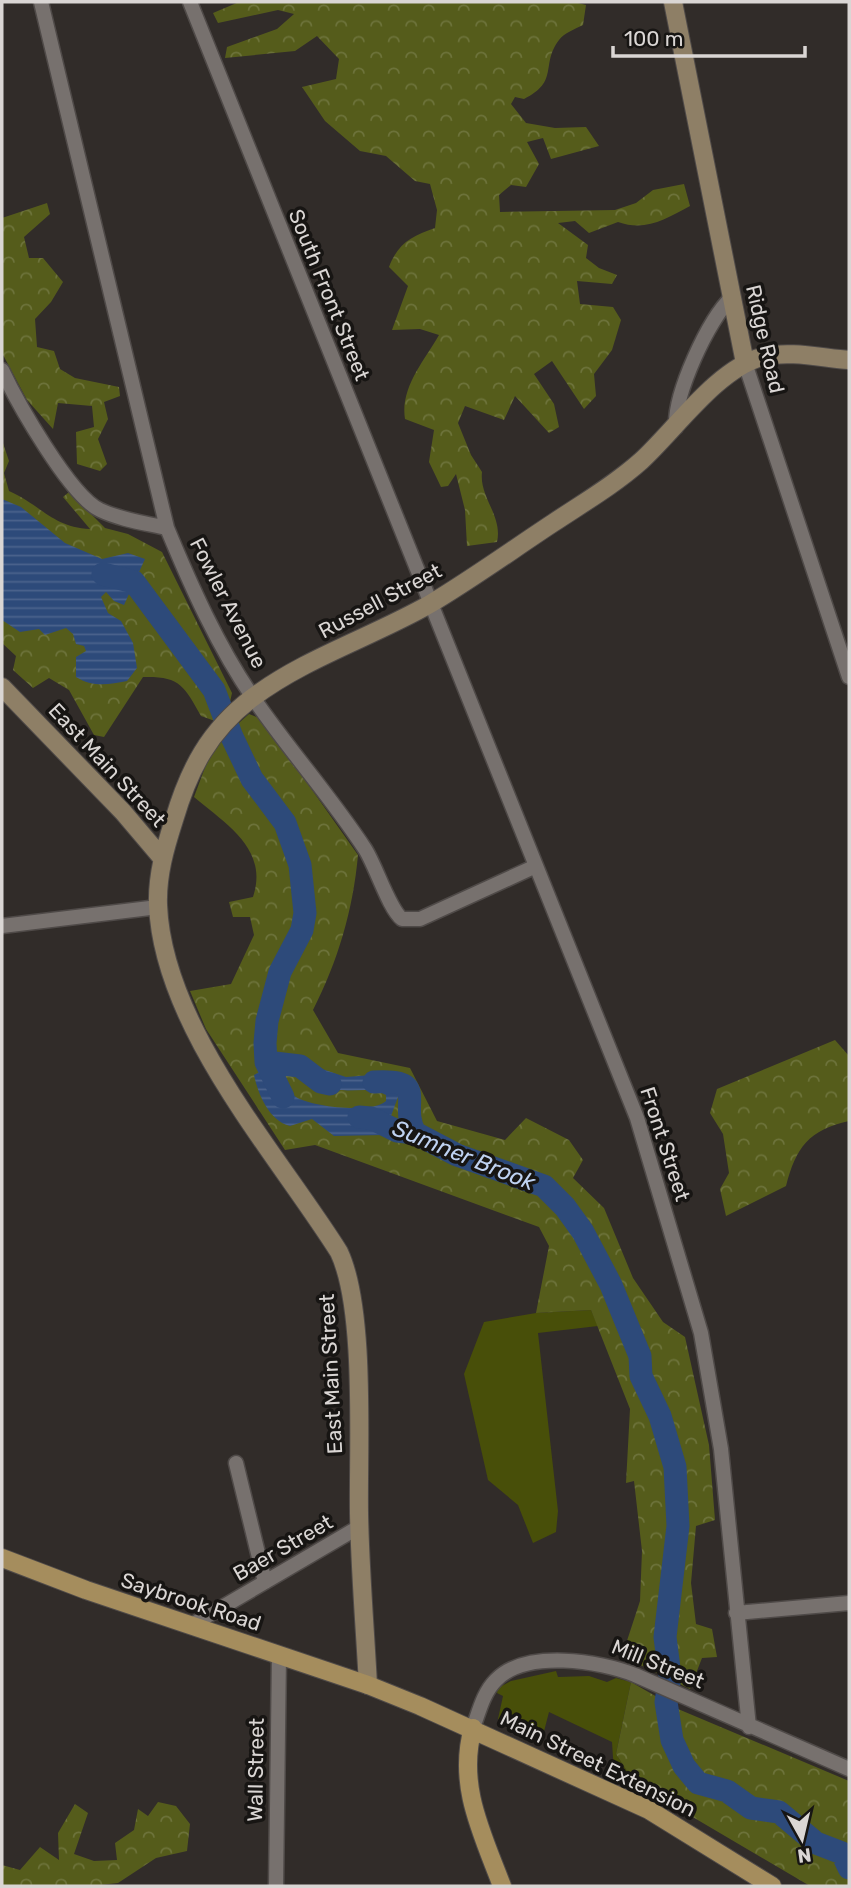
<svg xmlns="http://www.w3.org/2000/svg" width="851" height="1888" font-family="Rubik,sans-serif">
	<defs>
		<pattern id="forest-crowns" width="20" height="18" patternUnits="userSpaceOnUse" patternTransform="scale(1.75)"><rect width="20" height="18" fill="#555c1b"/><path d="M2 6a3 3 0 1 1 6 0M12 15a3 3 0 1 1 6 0" fill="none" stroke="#6d733b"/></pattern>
		<pattern id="water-rules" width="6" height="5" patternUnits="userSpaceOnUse" patternTransform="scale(1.75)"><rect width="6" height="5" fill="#2d4a7a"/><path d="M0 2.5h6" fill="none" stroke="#4b638c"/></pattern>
	</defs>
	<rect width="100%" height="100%" fill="#312c29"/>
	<path fill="#484f09" d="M591,1310L598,1326L538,1333L558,1511L556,1532L533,1543L518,1505L488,1480L464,1374L484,1322L536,1313Z
		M556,1671L558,1677L589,1676L607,1682L616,1678L631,1682L616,1754L635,1783L614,1773L612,1742L549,1712L542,1739L498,1719L503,1696L497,1693L498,1688L511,1681Z"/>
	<path fill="url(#forest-crowns)" d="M239,2H574L586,5L583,25C575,29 564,33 559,40C540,65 560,81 524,99L515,97L511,104L526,123L555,128L586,127L599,146L551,159L543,138L527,142L539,164L526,187L511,185L499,195L500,212L615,210L636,203L653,190L684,184L690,206C665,219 646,232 618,222L589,233L575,221L558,223L588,245L586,258L599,268L617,275L612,284L577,281L580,304L613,307L621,320L612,350L594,374L596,396L584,409L552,361L534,374L554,404L559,427L549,433L515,396L504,420L465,406L458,423L471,455L482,472C479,497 503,516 497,542L467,546L465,510L456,474L448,486L441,487L429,462L434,430L405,419C400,388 424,361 439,335L420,329L392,330L408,286L389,267C398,243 412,236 435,228L437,210L430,184L415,181L386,156L360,151L325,121L302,87L336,79L339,59L317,36L295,51L225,58L227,47L277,29L294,14L278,10L218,23L213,13Z
		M47,203L50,214L24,237L29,258H43L63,282L51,302L35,319L37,347L54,351L60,369L75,378L119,387L120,396L104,402L108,419L98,439L107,464L100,471L77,464L76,432L94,427L92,406L58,403L53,429L27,400L2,353V218Z
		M2,440L9,461L4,473L9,491C41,505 52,527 90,529L63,497L69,492L105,528L128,534L162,552L232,693L230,702L215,721L201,716C184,685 179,676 143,677L104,737L94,735L69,690L49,678L33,688L13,670L16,656L2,643Z
		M249,714L262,719L358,855C353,910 338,961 313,1010L338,1053L410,1068L437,1121L505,1140L526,1118L569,1140L583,1160L573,1178L604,1208L633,1278L663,1322L685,1337L709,1445L715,1520L696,1526L691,1583L696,1624L712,1629L717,1657L702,1658L690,1689L622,1656L640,1601L642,1551L634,1481L626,1483L630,1409L591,1310L536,1313L549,1246L539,1227L315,1145L285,1150L206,1029L190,991L231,984L254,935L250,917H233L229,902L253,897C269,849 226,824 194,797L213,746Z
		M835,1040L849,1056V1121C809,1130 796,1147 786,1186L726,1216L720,1189L729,1173L723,1134L710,1113L717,1089Z
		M631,1682L678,1709L849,1781V1886H810L635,1783L616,1754Z
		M158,1802L176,1806L190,1824L187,1851L156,1858L118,1883L91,1886H2V1865L20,1870L40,1847L59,1860L58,1833L75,1804L88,1813L74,1854L94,1861L117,1860L115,1843L134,1830L138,1809L148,1816Z"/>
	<path fill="url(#water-rules)" d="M2,499L21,507L65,543L102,559L128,553L145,559L124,605L114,601L106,592L101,597L108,613L121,621L133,643L137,668L127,681C108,685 92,687 76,677V657L86,651L84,646L76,644L73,634L66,628L45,635L39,629L20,632L2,620Z
		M310,1065L346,1077L384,1074L405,1078L384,1135L334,1136L312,1119L290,1126C269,1121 258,1094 254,1075L265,1069C287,1074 280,1087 296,1097C312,1107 372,1114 386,1101V1095C363,1081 337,1104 304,1073L305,1068Z"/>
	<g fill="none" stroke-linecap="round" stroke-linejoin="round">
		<path stroke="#2d4a7a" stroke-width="23" d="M103,574L134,582L214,690L232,737L252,779L285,823L300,865L305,913L302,930L280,972L267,1021L265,1043L266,1062L283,1097
			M266,1062L300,1066L321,1082L330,1084
			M374,1082C431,1078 398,1103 415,1133
			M359,1117L371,1118L397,1131L415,1133L457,1155L544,1186L565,1207L583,1232L611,1285L640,1356L641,1376L660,1416L675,1467L678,1526L665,1637L670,1676L666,1702L672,1740L684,1766L698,1783L727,1791L751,1808L779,1812L816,1843L842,1853L849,1868"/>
		<g stroke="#4f4a48" stroke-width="17">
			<path id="minor" d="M41,2L167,528C191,586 218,647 254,699C289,750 331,797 365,849C376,866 389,909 402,919H420L536,866
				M190,2L637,1118L701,1333L721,1449L749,1727
				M745,363L849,677
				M2,370C17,402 70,496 100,510C121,520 145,523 167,528
				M676,427C674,394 708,320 732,297
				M2,926L158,907
				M236,1463L265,1582
				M736,1613L849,1603
				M190,1626L359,1527
				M473,1728C479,1712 483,1693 496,1680C526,1649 600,1661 635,1675L849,1769
				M276,1886L279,1655"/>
		</g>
		<g stroke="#4f4a48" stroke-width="20">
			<path id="secondary" d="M673,2L745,363
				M2,687L123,812L162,858
				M368,1685C365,1628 360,1570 359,1513C358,1447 366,1309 339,1252C276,1152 163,1027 158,905C157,875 165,848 174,820C189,769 209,731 252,698C305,658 372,637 430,604C472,579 512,550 553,523C583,503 614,485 641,461C675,430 717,369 762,357C789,350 822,358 849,360"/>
		</g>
		<g stroke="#4f4a48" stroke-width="20">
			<path id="primary" d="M2,1558L86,1590L368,1685L420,1706L649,1810L772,1886
				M473,1728C457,1785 482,1833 502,1886"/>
		</g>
		<use href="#minor" stroke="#77716e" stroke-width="14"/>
		<use href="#secondary" stroke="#8e7f66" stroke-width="18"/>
		<use href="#primary" stroke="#a58d5d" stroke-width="18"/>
	</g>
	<g text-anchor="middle" stroke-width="7" stroke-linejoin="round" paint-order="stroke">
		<g font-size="21" fill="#dad6d4" stroke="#171513">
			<text transform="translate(329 295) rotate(68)" y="7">South Front Street</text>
			<text transform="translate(765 339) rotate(77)" y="7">Ridge Road</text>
			<text transform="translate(380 601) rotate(-28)" y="7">Russell Street</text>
			<text transform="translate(228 603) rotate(63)" y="7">Fowler Avenue</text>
			<text transform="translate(107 765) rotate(47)" y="7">East Main Street</text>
			<text transform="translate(665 1144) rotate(72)" y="7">Front Street</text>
			<text transform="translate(331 1374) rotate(-93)" y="7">East Main Street</text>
			<text transform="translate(283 1548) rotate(-30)" y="7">Baer Street</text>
			<text transform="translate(191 1602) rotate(18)" y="7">Saybrook Road</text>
			<text transform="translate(658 1664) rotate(22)" y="7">Mill Street</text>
			<text transform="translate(598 1764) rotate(26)" y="7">Main Street Extension</text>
			<text transform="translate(256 1770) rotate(-89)" y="7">Wall Street</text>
		</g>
		<g font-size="23" font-style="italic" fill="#bfd2f1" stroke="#171513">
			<text transform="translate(464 1155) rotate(22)" y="8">Sumner Brook</text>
		</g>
	</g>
	<rect width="851" height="1888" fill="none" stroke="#dad6d4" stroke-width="7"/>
	<g transform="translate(802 1839) rotate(172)" stroke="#171513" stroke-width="5" paint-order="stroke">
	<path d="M0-5L12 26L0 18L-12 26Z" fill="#dad6d4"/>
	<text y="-10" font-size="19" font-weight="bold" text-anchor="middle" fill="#dad6d4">N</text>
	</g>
	<path d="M613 46v10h192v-10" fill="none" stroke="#dad6d4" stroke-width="3.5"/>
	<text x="624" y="46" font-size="21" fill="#dad6d4" stroke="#171513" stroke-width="5" paint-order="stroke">100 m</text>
</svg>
